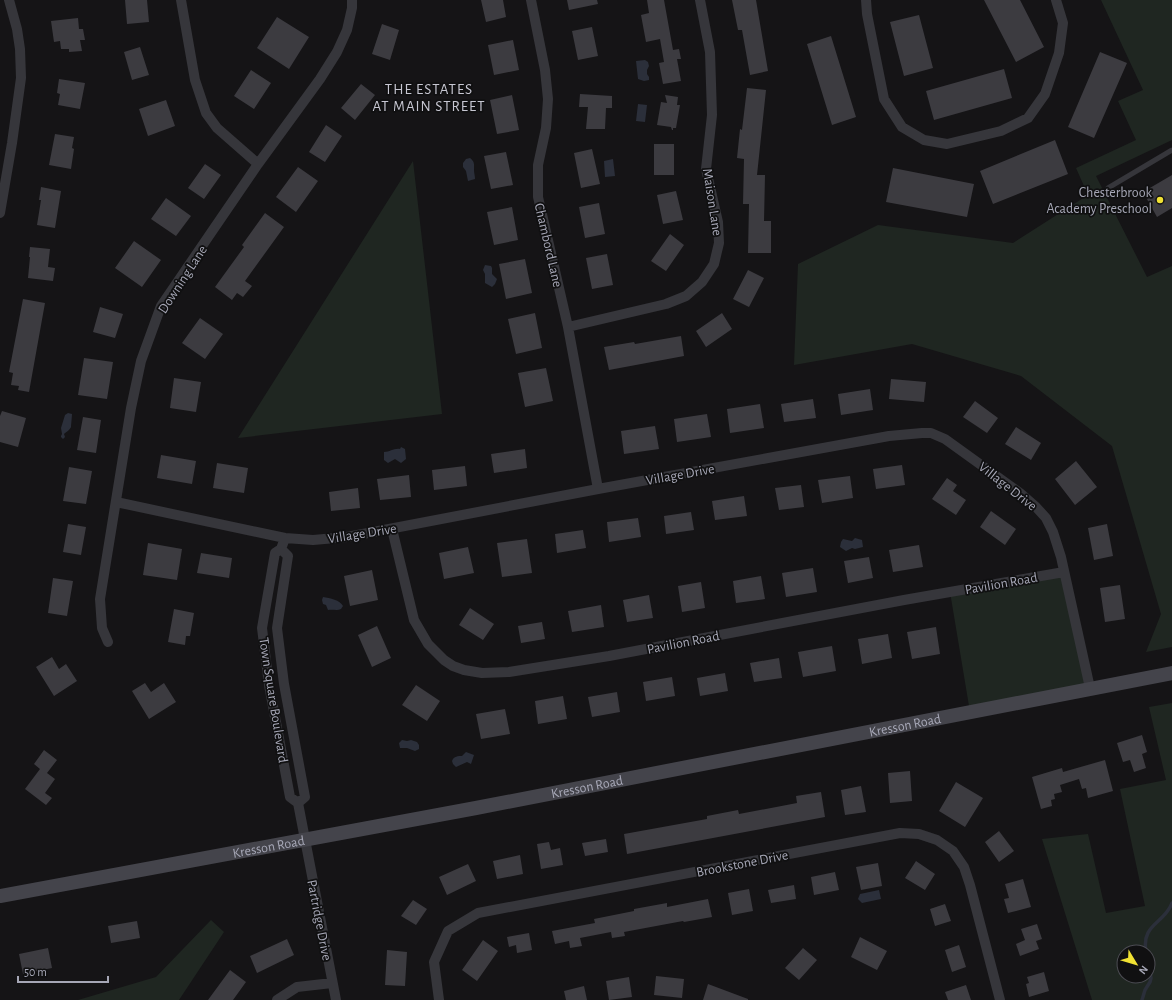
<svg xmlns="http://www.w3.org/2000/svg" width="1172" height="1000" font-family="'Alegreya Sans',sans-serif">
	<rect width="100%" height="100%" fill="#151416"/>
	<path fill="#1f2621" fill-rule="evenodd" d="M1101,0H1172V140L1096,176L1147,277L1172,266V647L1146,652L1161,614L1112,446L1021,376L912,344L794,365L798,264L878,225L1013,243L1088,195L1076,168L1136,140L1118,101L1143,90Z
		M413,161L442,414L238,438Z
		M1064,572L1090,688L970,712L950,592Z
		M1172,703V1000H1092L1042,839L1088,834L1106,913L1145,906L1120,789L1166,780L1149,707ZM1124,952H1148V976H1124Z
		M211,920L224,932L179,1000H78L156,977Z"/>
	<path fill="#2b2f3a" d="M645,60L648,62L649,66L647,70V74L649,77V80L644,81L638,79L636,61Z
		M638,104L647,105L645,122L636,121Z
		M470,158C475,162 474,164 474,170C474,173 475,176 475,179L468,181L466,171L463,167V163L466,159Z
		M613,159L615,176L605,177L604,161Z
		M485,265L491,266L492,268V274L497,279L495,284L492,287L485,283V274L483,270Z
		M68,413L72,414C72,416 71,426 71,427C70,430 66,432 64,434L65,437L63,439L61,437V436L62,434L61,428L65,415Z
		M401,447L405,449L406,459L401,463L395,459L388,463L384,460V452C390,452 394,448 400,449Z
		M855,538L862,540L863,547L855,549L852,548L846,551L840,547L841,542L843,539L852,541Z
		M323,597C330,598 340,600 343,606L341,609C337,611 333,609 328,610L326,605L323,604L322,600Z
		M402,740L407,741L411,740L417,742L419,745V749L415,751L407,748H400L399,743Z
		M466,752L474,755L471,764L467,762L456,767L453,764L452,761C454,756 458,756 462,756Z
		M879,890L881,899L862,903L858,899L860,894Z"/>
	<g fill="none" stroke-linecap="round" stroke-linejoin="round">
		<path stroke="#2b2f3a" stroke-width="3.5" d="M1146,952C1141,924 1164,924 1172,903
			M1142,1000L1145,990L1150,982L1151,978L1148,959"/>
	</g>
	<path fill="#3c3b40" d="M125,0H147L149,22L127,24Z
		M481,0H503L506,17L486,22Z
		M567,0H597L598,4L569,10Z
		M647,0H664L673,50L679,49L681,59H677L681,81L663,84L659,63L664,62L660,39L646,42L641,15L649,13Z
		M732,0H756L768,71L750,75L742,30H738Z
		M984,0H1020L1044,47L1016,62Z
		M919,15L933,68L904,76L890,22Z
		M277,17L309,37L289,69L257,48Z
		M78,18L79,29H83L85,40H80L82,51L69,52V49H61L60,41L54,42L51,21Z
		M382,24L399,30L390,60L372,54Z
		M592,27L598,56L578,60L572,31Z
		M831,36L856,117L832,125L807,44Z
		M513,40L519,70L494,75L488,45Z
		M140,47L149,75L132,80L124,52Z
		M1100,52L1127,63L1094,138L1068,127Z
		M1004,69L1012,98L934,120L926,91Z
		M251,70L271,83L254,109L234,96Z
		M59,79L85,83L80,109L58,105L60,94L57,93Z
		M361,84L375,95L355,120L341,108Z
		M747,88L766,90L757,175H765L764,221H771V253H748L749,204H743L744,159L737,158L740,129L742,130Z
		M580,94L612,96V108H606L605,129H586L588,107H579Z
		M512,95L519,130L497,134L490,100Z
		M665,95L678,97L677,105H680L676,128H673V130H672L671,127L657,125L661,102L667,103Z
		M166,100L175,126L148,136L139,109Z
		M326,125L342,136L325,162L309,152Z
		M55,134L74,137L72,148L74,149L71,169L49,165Z
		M1055,140L1068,174L993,204L980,171Z
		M654,144H674V175H654Z
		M592,149L600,184L581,188L574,153Z
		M506,152L513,185L491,189L484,156Z
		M205,164L221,175L204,199L188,188Z
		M298,167L318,181L296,212L276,197Z
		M893,168L974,184L967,217L886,202Z
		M1172,175V208L1157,217L1143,192Z
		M41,187L61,191L55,228L37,225L41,200H39Z
		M676,191L683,220L663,224L657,195Z
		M166,198L191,216L176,236L151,219Z
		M599,203L605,234L585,238L579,207Z
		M512,207L518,240L494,245L487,212Z
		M265,213L284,227L245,281L252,286L243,297L237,293L232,300L215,287L244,247L242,245Z
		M670,234L684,245L666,271L651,261Z
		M134,241L161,260L142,287L115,268Z
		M30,247L50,249L48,267L55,268L53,281L28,278L30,257H29Z
		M607,254L613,285L592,289L586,258Z
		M525,259L532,293L506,299L499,264Z
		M748,270L764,278L749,307L733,299Z
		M23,299L45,303L29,392L18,390L19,386L11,385L13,373L9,372Z
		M100,307L123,314L115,338L93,332Z
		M535,313L542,348L516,354L508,319Z
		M722,313L732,329L706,347L696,331Z
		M200,318L223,334L205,359L182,343Z
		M681,336L684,356L609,370L604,347L634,342L635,344Z
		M84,358L113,362L107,399L78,395Z
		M546,368L553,401L525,407L518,373Z
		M174,378L201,382L196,412L170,408Z
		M891,379L926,382L924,402L889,399Z
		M870,389L873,410L841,415L838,394Z
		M813,399L816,418L784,422L781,404Z
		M975,401L998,418L987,433L963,417Z
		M760,404L764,428L730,433L727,409Z
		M2,411L26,418L18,447L0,442V416Z
		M707,414L711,437L677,442L674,419Z
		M83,417L101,420L96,453L77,450Z
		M655,426L659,449L624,454L621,431Z
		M1016,427L1041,443L1031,460L1005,444Z
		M525,449L527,468L494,473L491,454Z
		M161,455L196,461L192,484L157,478Z
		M1076,461L1097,487L1075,505L1055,479Z
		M217,463L248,468L244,493L213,488Z
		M902,465L905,485L876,489L873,469Z
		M465,466L467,486L434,490L432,470Z
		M69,467L92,471L86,504L63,501Z
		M409,475L411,497L380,500L377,479Z
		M850,476L853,498L822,503L818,480Z
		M947,478L957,485L953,491L966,500L956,515L932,499Z
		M801,485L804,507L779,510L775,488Z
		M358,488L360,508L331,511L329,492Z
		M744,496L747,516L715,520L712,501Z
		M991,511L1016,529L1005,545L980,527Z
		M691,512L694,530L666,534L664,516Z
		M638,518L641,537L609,542L607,522Z
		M68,524L86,527L81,555L63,552Z
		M1107,524L1113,556L1094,560L1088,528Z
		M583,530L586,548L557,553L555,534Z
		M527,539L532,573L502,577L497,543Z
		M148,543L182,549L177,580L143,575Z
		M919,545L923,567L893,572L889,550Z
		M468,547L474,573L444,579L439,553Z
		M201,553L232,558L229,578L197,573Z
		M869,557L873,578L848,583L844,561Z
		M813,568L817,592L786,597L782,573Z
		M372,570L378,600L350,606L344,576Z
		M761,576L765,599L736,603L733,581Z
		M53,578L73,581L67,616L48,613Z
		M701,582L705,608L682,612L678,586Z
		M1120,585L1125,619L1105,622L1100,588Z
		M649,595L653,618L627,622L623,600Z
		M601,605L604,627L572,632L568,611Z
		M470,608L494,624L483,640L459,625Z
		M174,609L194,613L190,636H186L185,645L168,642Z
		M542,622L545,639L521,643L518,626Z
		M377,626L391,658L372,667L358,635Z
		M936,627L940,654L912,659L907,632Z
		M888,634L892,658L862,664L858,639Z
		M832,646L836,671L803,677L798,652Z
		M52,657L59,669L66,664L77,681L54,696L36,667Z
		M779,658L782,678L754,682L750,663Z
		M725,673L728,691L700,696L697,678Z
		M672,677L675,696L646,701L643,682Z
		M145,683L151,692L164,683L176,702L149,719L132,691Z
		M416,685L440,701L427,721L402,705Z
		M617,692L620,712L592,717L588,697Z
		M563,696L567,719L538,724L535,701Z
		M505,709L510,734L481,739L476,714Z
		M1142,735L1147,752L1142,754L1146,768L1134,772L1130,760L1123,762L1117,743Z
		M44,750L57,760L47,773L55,779L45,793L52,798L46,805L25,789L40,769L34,764Z
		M1105,760L1113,791L1088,798L1086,788L1082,789L1079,779L1060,785L1062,792L1054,794L1055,799L1051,800L1052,806L1041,809L1032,777L1062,768L1063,772Z
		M910,771L912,801L890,803L888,773Z
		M956,782L983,798L965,827L939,811Z
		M861,786L866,812L845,815L841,790Z
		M821,792L825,817L627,854L624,834L707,819V816L738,810L739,814L797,803L796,796Z
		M999,831L1014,851L999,862L985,842Z
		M606,839L608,852L585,856L582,843Z
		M549,842L551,850L560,848L563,865L541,869L537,844Z
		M520,855L523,874L497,879L493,861Z
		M916,861L935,874L925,890L905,878Z
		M878,863L882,886L861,890L856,867Z
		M468,864L476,881L447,895L439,877Z
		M835,872L839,890L814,895L811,877Z
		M1023,879L1031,907L1008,913L1004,899L1009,898L1005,884Z
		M794,885L796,899L771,903L768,890Z
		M749,889L753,911L732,915L728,893Z
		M708,899L712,917L684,922L683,921L624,932L625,936L612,938L611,932L580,938L582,946L570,948L569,941L555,944L552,931L595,923L594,919L634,911V909L667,903V907Z
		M413,900L427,909L416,925L401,916Z
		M945,904L951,921L935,926L930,909Z
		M137,921L140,938L111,943L108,926Z
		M1037,924L1042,939L1036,941L1039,949L1020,956L1016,944L1025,940L1021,929Z
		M529,933L532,950L517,953L516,945L509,947L507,937Z
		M860,937L887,951L877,970L851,957Z
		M287,939L294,955L257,973L250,956Z
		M483,940L498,951L477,981L462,970Z
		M959,945L966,967L952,972L945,950Z
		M48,948L52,968L23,974L19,954Z
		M803,948L817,960L799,980L785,968Z
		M387,950L407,952L405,986L385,985Z
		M230,970L246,982L233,1000H208Z
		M1044,972L1049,991L1029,997L1026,984L1029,983L1027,977Z
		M656,976L684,979L682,998L654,995Z
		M629,977L632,997L609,1000L606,981Z
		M708,984L748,999V1000H703Z
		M966,985L971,1000H948L945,992Z
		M584,986L587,1000H566L564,991Z"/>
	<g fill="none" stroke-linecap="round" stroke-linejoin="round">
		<path stroke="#36363b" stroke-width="5" d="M1108,188L1172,150"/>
		<path stroke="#36363b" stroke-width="10" d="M181,0L195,80L206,113L217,128L258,164
			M531,0L545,70L548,99L546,128L538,165V197L568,327L598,489
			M866,0L867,14L884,99L902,127L924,140L947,144L1001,131L1028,118L1045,94L1059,53L1063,23L1056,0
			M0,213L12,143L21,78L20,49L17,29L9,0
			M568,327L666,304L686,296L702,282L714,264L719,243L718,222L706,169L712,115L710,52L700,0
			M116,502L285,538L313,540L347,537L598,489L889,436L922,433H931L945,439L1020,493L1036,507L1046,518L1053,532L1061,557L1090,688
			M392,529L414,620L428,644L444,660L453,666L464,670L482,673L509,672L609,656L904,600L1064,572
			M285,538L281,549L275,553L262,628L269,685L290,797L298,803L336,1000
			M281,549L288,556L277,628L284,684L305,797L298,803
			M108,642L102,628L100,599L131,408L141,361L161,306L258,164L320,79L337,52L347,30L352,8V0
			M277,1000L297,987L332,983
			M439,1000L434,962L448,931L478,913L900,833L919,834L937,840L953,851L964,867L970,885L1000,1000"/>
		<path stroke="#44444b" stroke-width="14" id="s1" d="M0,896L476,808L1172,673"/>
	</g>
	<circle fill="#f0e133" stroke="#101011" stroke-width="1.5" cx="1160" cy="200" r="4"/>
	<g text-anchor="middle" stroke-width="3.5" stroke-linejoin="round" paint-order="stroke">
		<g font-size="14" fill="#a6a7b6" stroke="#101011" text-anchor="end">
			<text x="1152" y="197">Chesterbrook<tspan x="1152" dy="16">Academy Preschool</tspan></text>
		</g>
		<g font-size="14" fill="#a6a7b6" stroke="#101011">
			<text transform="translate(713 202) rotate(81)" y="5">Maison Lane</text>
			<text transform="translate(549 245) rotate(77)" y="5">Chambord Lane</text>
			<text transform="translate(182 279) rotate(-57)" y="5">Downing Lane</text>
			<text transform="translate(680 474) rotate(-10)" y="5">Village Drive</text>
			<text transform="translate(1008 486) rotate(38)" y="5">Village Drive</text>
			<text transform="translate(362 533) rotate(-9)" y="5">Village Drive</text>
			<text transform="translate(1001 583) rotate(-10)" y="5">Pavilion Road</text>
			<text transform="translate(683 642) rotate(-11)" y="5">Pavilion Road</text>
			<text transform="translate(274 700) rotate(81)" y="5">Town Square Boulevard</text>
			<text dy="5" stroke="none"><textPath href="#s1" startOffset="921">Kresson Road</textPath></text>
			<text dy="5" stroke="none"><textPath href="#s1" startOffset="597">Kresson Road</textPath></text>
			<text dy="5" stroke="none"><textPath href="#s1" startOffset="273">Kresson Road</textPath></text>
			<text transform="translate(742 863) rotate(-11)" y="5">Brookstone Drive</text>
			<text transform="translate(320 920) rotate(79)" y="5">Partridge Drive</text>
		</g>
		<g font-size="15" letter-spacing="1" fill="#c7c7d2" stroke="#101011">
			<text x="429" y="94">THE ESTATES<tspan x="429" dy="17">AT MAIN STREET</tspan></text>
		</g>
	</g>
	<g transform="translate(1136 964) rotate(128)"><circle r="19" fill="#101011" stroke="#4c4c53"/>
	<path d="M0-3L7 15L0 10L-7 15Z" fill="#f0e133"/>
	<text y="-6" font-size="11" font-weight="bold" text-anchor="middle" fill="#a6a7b6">N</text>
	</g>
	<path d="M18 976v6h90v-6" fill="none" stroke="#a6a7b6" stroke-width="2"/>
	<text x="24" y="976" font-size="12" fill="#a6a7b6" stroke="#101011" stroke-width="3" paint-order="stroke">50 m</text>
</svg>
